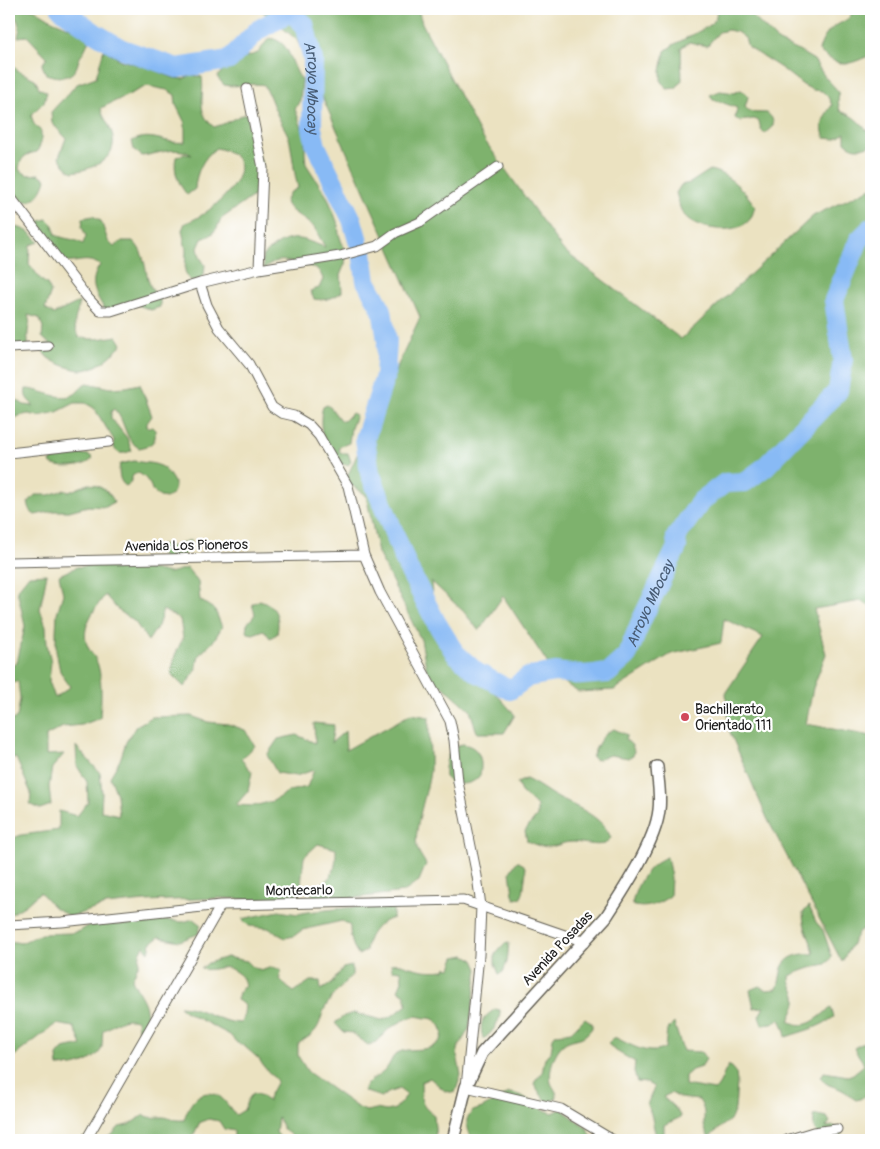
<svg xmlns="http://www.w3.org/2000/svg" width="880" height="1149" font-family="Pangolin,sans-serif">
	<rect width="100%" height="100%" fill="#fff"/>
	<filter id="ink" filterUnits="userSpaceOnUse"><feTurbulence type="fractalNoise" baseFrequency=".02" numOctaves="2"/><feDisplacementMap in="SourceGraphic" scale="10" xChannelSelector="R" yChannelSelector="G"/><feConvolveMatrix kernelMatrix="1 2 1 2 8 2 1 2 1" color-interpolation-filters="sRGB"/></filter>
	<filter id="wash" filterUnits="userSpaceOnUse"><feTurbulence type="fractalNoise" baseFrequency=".0096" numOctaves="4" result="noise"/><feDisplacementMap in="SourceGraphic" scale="20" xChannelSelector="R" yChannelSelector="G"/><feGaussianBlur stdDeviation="1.12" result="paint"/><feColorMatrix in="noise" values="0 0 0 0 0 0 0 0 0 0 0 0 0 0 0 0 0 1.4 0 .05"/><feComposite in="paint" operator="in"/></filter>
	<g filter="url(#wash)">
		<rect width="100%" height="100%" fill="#ebe2c1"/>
		<path fill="#7eb26d" stroke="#4d6744" d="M9,9H34L52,20L80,32L89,38C87,47 84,51 79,59C78,63 77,67 75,70C68,80 55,77 46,74L42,65L47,57L27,36L18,37L20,28L17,19L9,18Z
			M260,9H418L422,23L480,134L563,250L681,339L813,216L871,188V607L861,601L814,609L826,654L813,688L806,724L871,736V925L859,931L842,962L767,818L729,730L726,692L763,637L724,619L721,643L671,654L614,690L578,692L558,679L503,596L479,631L464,612L431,581L433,612L453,644L466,663L485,681L515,715L504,733H477L470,710L450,692L428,677L421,640L378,553L366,495L345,481L420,317L297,40Z
			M718,9H745L779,42L797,50L814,60L825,77L839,92L838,101L840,111C857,117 859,123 871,134V145C860,149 854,150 845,142V133L835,139L825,138C819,124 824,117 832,105L828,97L822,91L813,90L803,85L781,68L748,47L745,38L737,32L728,30L719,32L707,46L689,42L681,48L682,80L676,88L667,89L661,80V71L665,51L673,45L709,26L715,19Z
			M853,9H871V55C847,65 842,69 819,51C821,41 828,30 837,25C846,20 851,19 853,9Z
			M269,38C292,41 289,64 302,80L300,100L295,109L305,136V154L306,164L328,198L338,224L339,234L346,255L345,264L341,273L342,292C332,299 325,301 314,299L310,291L319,288L323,279C318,266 315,268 302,265C284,261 280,256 264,269L262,257C275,245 287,235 305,240C312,242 318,245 325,247L314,227L291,210L285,202L289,193L298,188C294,173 293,158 290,142C288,132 281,124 277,114C272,104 270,95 264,85C251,82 238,88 224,85L217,77L223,70L240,59L258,53Z
			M104,49L120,60L147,67L174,78L183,79L192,75L202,77C205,98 195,111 214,127C227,124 236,116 248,113L249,132L263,166L259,192L221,219L217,228L211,235L202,239L198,248L200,257L205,265L204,275L198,282L189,280L185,271L186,250L182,230L185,223C213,215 273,159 216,148C203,158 196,172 195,189L187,195C178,183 173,171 176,157L185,154L192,155C176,145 159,154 142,156L134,150L132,141C152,131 165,145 185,142V123L176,105L175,95L167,90L147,86L101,108C102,116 106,119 109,126C124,155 97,169 72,172L65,166L59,157L66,138L52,123L51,112L77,84L96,77Z
			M9,50L12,55V64L18,71L35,79L39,88L47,92L44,102L31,115L34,124L41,131V143L37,152C25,154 20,158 19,170L28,175L39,174L46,179C44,189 33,208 20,199C17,196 13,189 9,186Z
			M741,90L746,93L748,97L745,107C752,115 758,112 767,113C772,117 774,120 773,126L765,133L761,130L759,121L754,119L740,121L735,118L737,108L713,99L710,95L720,91L735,93L737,91Z
			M710,170C729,174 744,190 755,206C753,213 752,219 746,223C732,235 691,229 682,212C679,207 678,199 676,193L681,185L690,183Z
			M93,216L101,221L108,241L114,247L122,241H133C151,258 141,284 160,298V307L151,310L133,303L105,310C95,293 88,283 100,265C85,256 79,264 63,262L40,231L38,222L47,219L53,225L56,235C66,240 74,238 83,244L86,236L82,227L83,218Z
			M16,227C27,229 32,234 39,242L30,245L29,264C36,271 38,279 47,284L51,292L45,309L54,314L79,302C78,317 70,321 79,337C92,341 103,338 117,336L122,344C114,355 98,368 84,370C75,371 54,363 47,357C45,355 43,351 41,348L46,344L54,348L42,337L43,327L39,318L28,315C31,326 29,322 28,332C27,338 29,344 28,350L9,349V231Z
			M87,383L111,388L126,387L140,384L152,416L147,423V427H152L155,430C157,443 150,446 139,448C123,439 126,420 114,409L111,412V418L127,438L132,451C129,451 127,453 124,453C116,455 112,446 114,440L94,408L85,403H75L57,412L39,416L28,414L19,416L9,422L10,395L24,405L34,406C28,400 24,397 26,389C40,389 59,401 73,395C80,392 80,385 87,383Z
			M327,405L331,408L340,420L344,421L352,413L356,415L351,428L349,443L339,447V451L342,453H348L351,462L348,465C324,465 317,424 323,407Z
			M80,454L89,455L93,458C86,468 61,469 51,464L50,461L60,457Z
			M134,461C156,465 162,460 175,484C175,491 173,495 166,498L160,497L152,490C151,484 144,475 138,473L133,475L130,483L126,486C119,482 118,472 120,464Z
			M88,484C98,484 111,492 114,502L106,507L88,506L69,511H54L35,515L31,512L28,503L35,495H49L64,490L69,492Z
			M187,541H192L182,558L174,564L169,563L157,551L159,546L162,544L173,547Z
			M96,565L114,568L151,569L169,573L187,568L198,582L200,600L215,610L222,627L212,643L199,655L195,672L184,687L171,674L175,655L183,638L180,619L163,610L158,626L148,641L135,622L118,610L105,595C95,609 79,628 88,647C90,652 94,655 96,660C103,674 101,703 100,718L82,725L63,727L46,736V755L64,754L52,768L49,787L51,805L40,809L30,804L31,793L16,758L9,759V721L17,718L20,699L18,681L9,683V667L17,663L25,626L17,590L29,575L47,574L40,609L46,626L47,644L51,662L49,681L55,698L70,687L60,671L56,651V632L57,613L63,594L59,575L77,567Z
			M260,600C277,606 280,618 277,634L270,638L264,630L253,634L248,633C243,624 251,621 255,614L252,604Z
			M411,714L429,717C428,735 431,752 430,771C428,791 413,829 417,847C418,852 423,859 426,864L419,881L404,892L345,899L325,904L308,891C332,879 336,875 336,849L318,844L304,857L300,894L282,901L222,898L145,901L106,905L70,917L54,907L40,892L26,905L9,915V840L21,835L59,830V811L77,816L88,802L87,782L77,766L76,746L100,773L102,793L101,811L119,815L117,795L110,777L120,760L126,742L136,726L152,717L191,716L208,722L228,724L245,730L255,746L241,759L252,772L248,791L236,805L254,806L273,801L289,791L307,787L314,770L296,776L277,773L267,755L278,739L297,735L315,743L314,723L334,725L331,743L345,731L346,750Z
			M614,729L627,735L625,739C631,744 636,748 633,756L629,758L610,755L596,760L592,757C597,745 602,734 614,729Z
			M463,744C480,747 483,760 480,775C473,785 464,784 452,784L445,777C444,763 448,746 463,744Z
			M526,779C538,784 548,793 560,799C579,808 603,817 611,838L605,844C594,846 585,843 573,842C567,842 563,843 558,845C547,849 537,846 527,841L525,831L537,816V806L521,792L517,783Z
			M667,857L671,877L670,896C658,904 646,910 632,905C635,885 648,864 667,857Z
			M517,861L524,865L526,871L523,893L520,898L515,899L513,894L510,872Z
			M809,906L816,922L823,930L832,957L826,964C815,966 800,971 790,976C790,988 794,987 796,996C798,1004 792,1013 789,1021C807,1031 817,1018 831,1008L834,1017C819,1028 803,1031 786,1037L784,1028L780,1019L772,1024L762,1025L759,1016L764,1007L754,1008L750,990L759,986L766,990L777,989C780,982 780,974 782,968C787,955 802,953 814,954C811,938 803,929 803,913Z
			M355,907L393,908V918C378,922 367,935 366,951L358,955C352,945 350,937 350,926L342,921L302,930L294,936L285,938L268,928L249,926L242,919L279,911L298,914L307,912Z
			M193,919L201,925L198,934L180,941L159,937L151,943L149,952L144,946L140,953L139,963L132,979C139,996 150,1004 146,1024L138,1030L137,1020C121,1016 117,1024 103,1031C102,1036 103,1046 101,1050C92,1064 72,1068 58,1066L57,1056L63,1049L82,1045L74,1027L56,1024L9,1060V941L21,943L41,934L71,933L80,931L96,921H106L116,925L165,920L183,922Z
			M509,943L507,962L503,972L499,974L495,964V954L504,944Z
			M465,955L474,960L478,969L469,1029L459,1046L457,1055L461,1075L455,1093L445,1091L430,1078L421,1082C422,1099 418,1104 434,1115L436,1140H302L295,1138L284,1130L278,1118L276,1132L282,1140H234V1131L224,1129L219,1121L209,1119L200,1122L193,1136V1140H101L112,1135L119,1127L128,1125L144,1115C153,1119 153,1117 162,1117C170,1117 173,1121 184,1120C188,1106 198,1087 217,1095C224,1098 230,1109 236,1115L244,1110L247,1101L253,1093L262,1096L268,1102V1098L277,1081L264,1067L259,1059L244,1046L236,1042L230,1035L186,1012L179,1006C201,1006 219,1023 241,1023L244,1014L245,1005L237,1000L239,992L245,985C243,978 242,976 236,972C222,962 216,972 201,969L208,963L227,957L247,961L254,968L263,970L273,967L281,970L280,979L287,987L294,992L310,981H320L321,990L331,984L343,968L352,966V975C343,986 333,994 326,1006C321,1014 321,1025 314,1032C310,1037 303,1040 298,1044V1056L308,1072L357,1107L366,1111L376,1109L386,1111L395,1109L407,1095L399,1089L390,1092L381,1097L363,1091C370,1076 376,1080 385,1070C392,1063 391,1054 402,1051C413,1048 430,1052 439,1042C448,1033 438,1017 427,1018C422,1018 417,1015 412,1017C407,1018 393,1026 389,1029C379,1037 381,1042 368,1045L352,1033L343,1032L335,1023L344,1016L354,1013L382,1020L392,1016L407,1005L405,995L398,990L402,981L401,971L392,970L391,964C400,962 405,966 414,968C424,971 435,971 445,970L446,967L451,968L455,957Z
			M495,1009L500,1010C501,1021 492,1034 483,1039C479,1021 482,1019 495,1009Z
			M585,1018L592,1023V1028C583,1040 580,1037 569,1041C555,1046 548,1070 551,1083C553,1088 557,1091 557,1097C546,1109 540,1092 534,1084L536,1079C548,1073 539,1058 551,1052L553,1038L556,1034L571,1032Z
			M674,1023L683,1051L701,1052L706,1059L701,1067L692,1070L685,1076V1085L715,1090C723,1082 722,1074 729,1065L736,1073L737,1082L735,1109L731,1119L709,1137C698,1121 710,1116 699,1100L680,1098L671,1093L663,1097L676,1109L681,1117L664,1125V1135L673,1138L674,1140H658C652,1129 654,1116 647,1105L654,1087L647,1083L637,1082L634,1072L635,1062L616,1051L608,1044L614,1037C630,1044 648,1057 665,1048L667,1030Z
			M866,1041H871V1092L860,1099L856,1100C850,1097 847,1092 842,1090C833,1085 826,1087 821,1077L824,1072L848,1076L853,1074L864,1065C862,1058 856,1054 854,1048Z
			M509,1093C526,1093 536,1109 553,1113L561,1109L586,1127L594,1140H473L467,1129V1119L473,1111L482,1108Z
			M817,1115L827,1117L830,1122L826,1127L834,1126L842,1130L840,1140H814L819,1137L818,1133C811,1128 815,1123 813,1116Z"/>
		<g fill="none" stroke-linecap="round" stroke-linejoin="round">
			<g stroke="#88baf5" stroke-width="20">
				<path id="s1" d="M61,9L95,33L122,49L177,68L229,60L258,30L290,12L304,24L313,60L312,128L316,146L352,220L358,241"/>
				<path id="s2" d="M362,252L366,281L382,310L387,341L385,376L365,439L370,473L408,568L436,622L455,653L476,672L510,690L528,677L555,672L582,675L608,673L627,656L641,621L677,547L676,537L701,501L725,483L745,482L765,467L838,391L843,360L834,300L859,240L871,228"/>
			</g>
		</g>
	</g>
	<g filter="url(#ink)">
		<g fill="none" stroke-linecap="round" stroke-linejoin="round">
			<g stroke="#646156" stroke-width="11">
				<path id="minor" d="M247,89L263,168L259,269
					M9,195L87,297L100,311H111L200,283L259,269L340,256L377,246L395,233L420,222L498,167
					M200,283L207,305L219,328L249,364L272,407L281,413L294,416L309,425L319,436L348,486L364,555L380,592L450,721L454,740L458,782L477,876L481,906L479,955L466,1087L561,1109L613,1140
					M9,348L48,346
					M9,453L109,442
					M9,562L364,555
					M9,925L62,922L221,905L463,900L585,942
					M86,1140L221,905
					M787,1140L813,1132L837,1129"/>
			</g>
			<g stroke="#646156" stroke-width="14">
				<path id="tertiary" d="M453,1140L466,1087L482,1053L606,917C623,891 656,841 659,810C661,796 658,781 657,767"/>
			</g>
			<use href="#minor" stroke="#fff" stroke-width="9"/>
			<use href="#tertiary" stroke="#fff" stroke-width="11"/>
		</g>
	</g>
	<circle fill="#d1495b" stroke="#fff" stroke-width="2" cx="685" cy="717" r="5"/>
	<g text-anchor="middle" stroke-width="4.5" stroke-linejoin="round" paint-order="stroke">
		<g font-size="14" fill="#1c1c1c" stroke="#fff">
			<text transform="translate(186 545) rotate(-1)" y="5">Avenida Los Pioneros</text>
			<text transform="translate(299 890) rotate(-1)" y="5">Montecarlo</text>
			<text transform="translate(557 948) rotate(-47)" y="5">Avenida Posadas</text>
		</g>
		<g font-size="14" fill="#1c1c1c" stroke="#fff" text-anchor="start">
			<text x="695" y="714">Bachillerato<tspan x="695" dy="16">Orientado 111</tspan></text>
		</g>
		<g font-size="15" font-style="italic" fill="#475b73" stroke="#fff">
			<text dy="5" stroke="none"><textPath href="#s1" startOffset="345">Arroyo Mbocay</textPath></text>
			<text dy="5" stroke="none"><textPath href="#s2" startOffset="681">Arroyo Mbocay</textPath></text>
		</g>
	</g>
	<rect width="880" height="1149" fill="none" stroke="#fff" stroke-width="30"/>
</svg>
